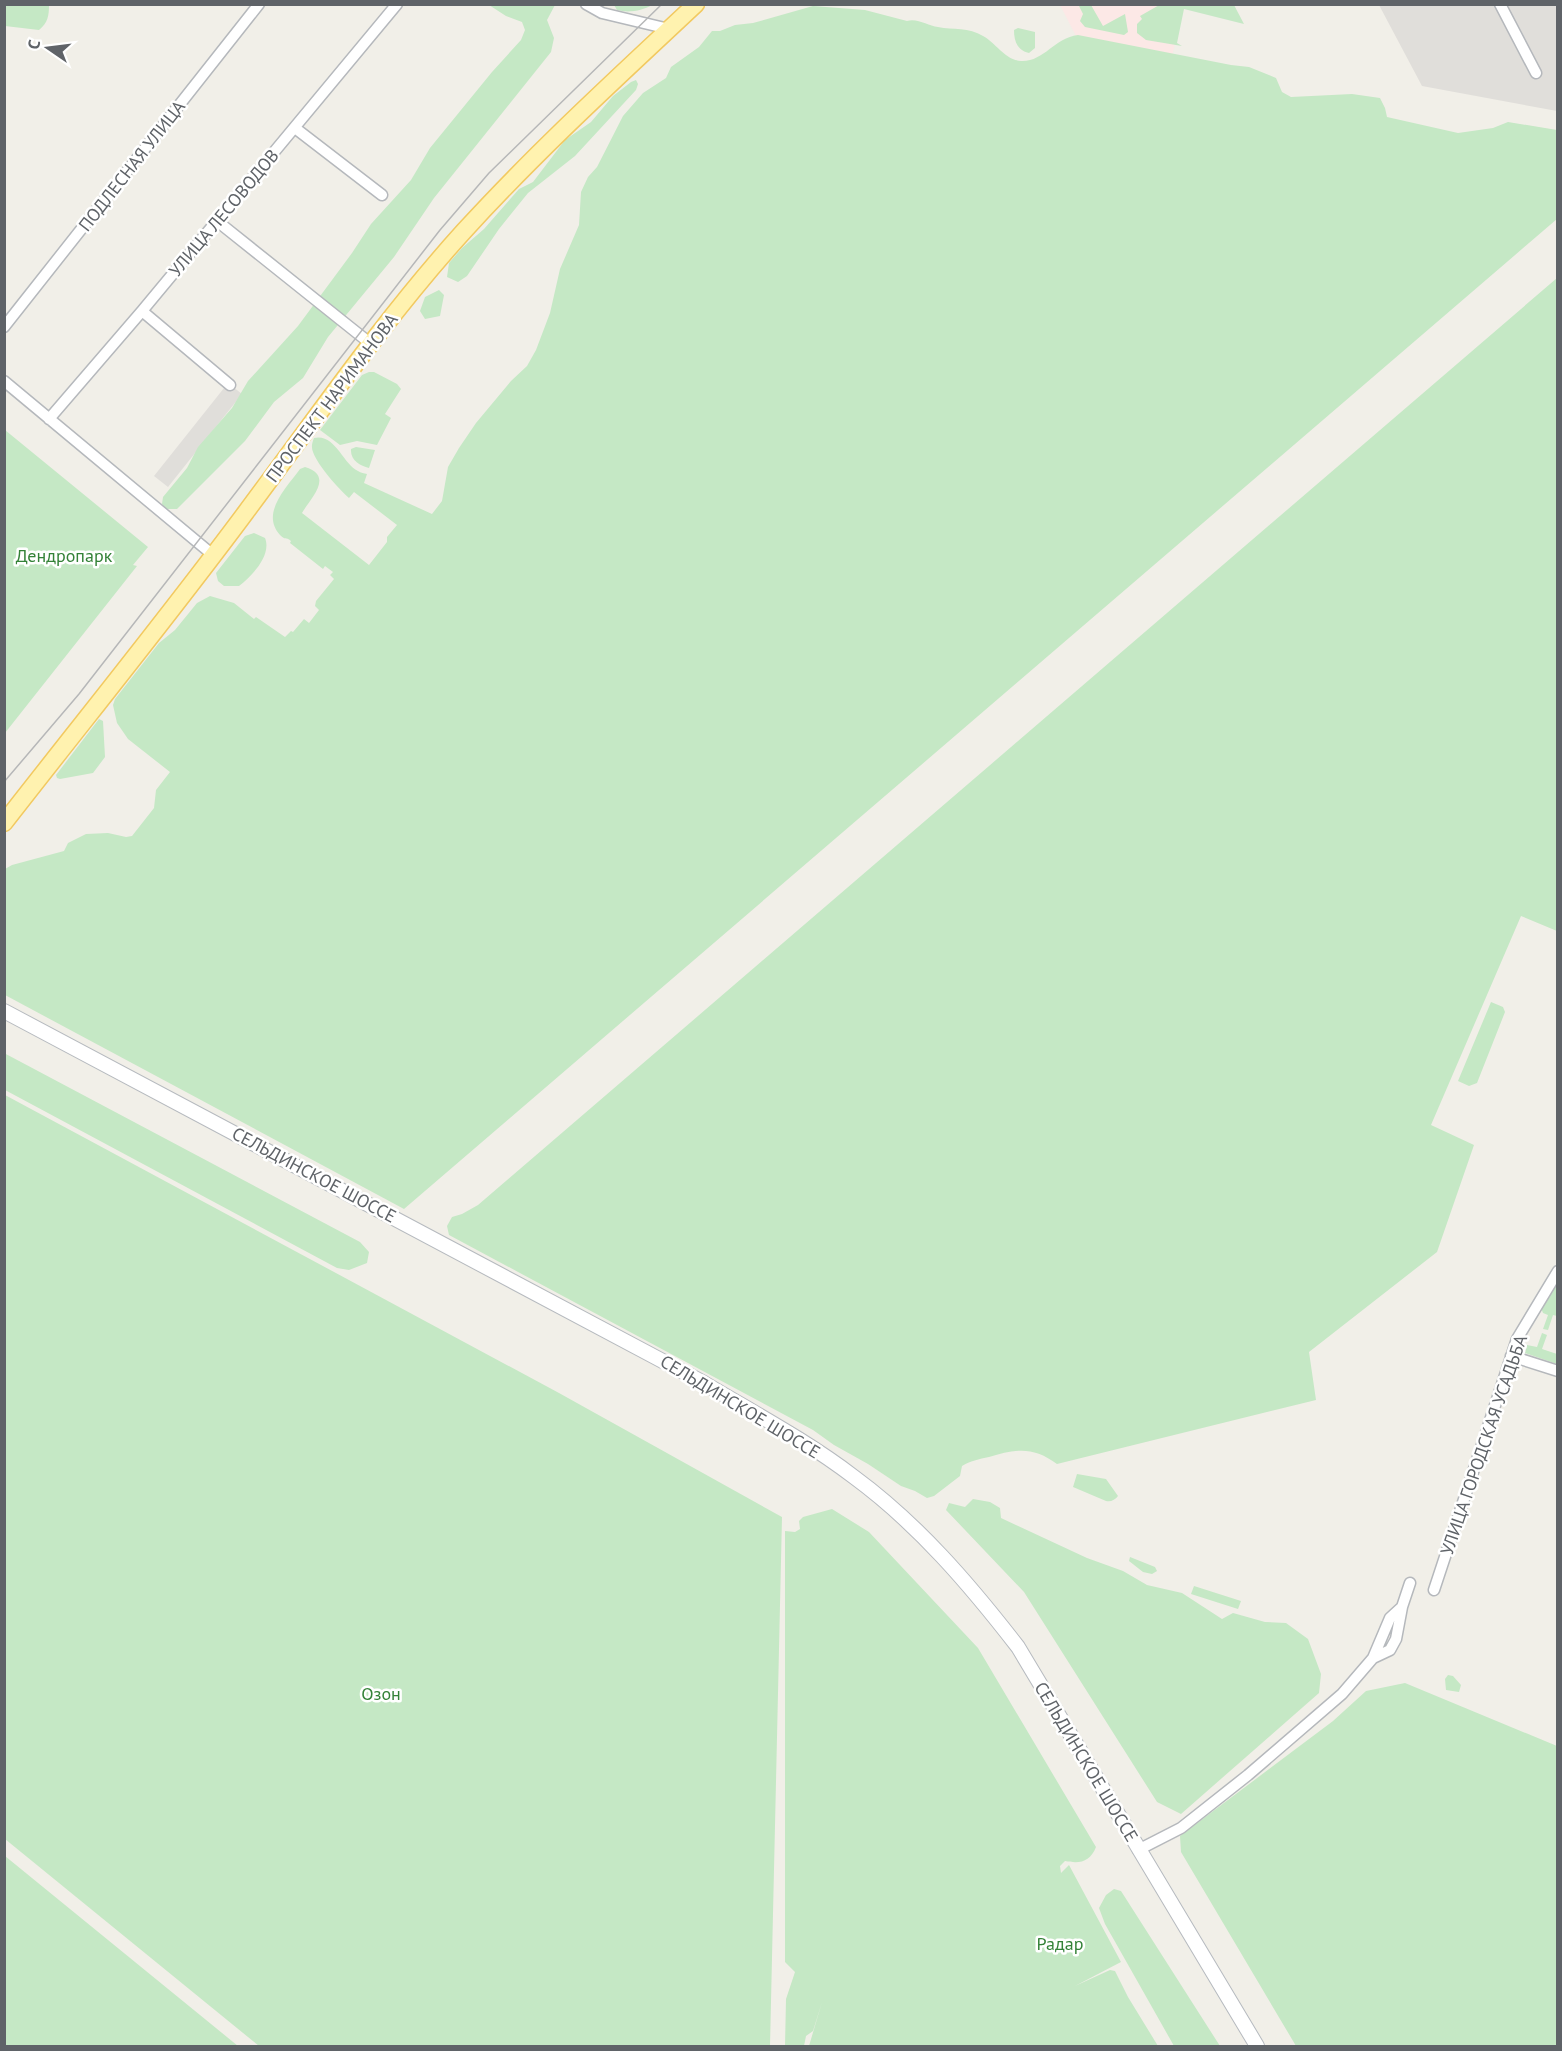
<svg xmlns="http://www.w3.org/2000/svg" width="1562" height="2051" font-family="'PT Sans',sans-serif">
	<rect width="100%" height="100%" fill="#f1efe8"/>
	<path fill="#e0deda" d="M1379,5H1557V111L1422,86Z
		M228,383L242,394L168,487L154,476Z"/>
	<path fill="#fce8e6" d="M1060,5H1194L1183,10L1172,56L1076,36Z"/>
	<path fill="#c5e8c5" d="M1081,4L1091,5L1103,26L1125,14L1128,32L1124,35L1085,27L1080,21L1083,14L1079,6Z
		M1161,4L1234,5L1244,24L1184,9L1177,43L1182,46L1146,40L1137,33V24L1142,19L1140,16Z
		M4,5H49C49,15 48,23 39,30L5,26Z
		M489,5H555L547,20L554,38L551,52L434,198L394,257L328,337L303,378L274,402L245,441L177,509H166L162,504L163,497L187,468L198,447L232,408L248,381L298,326L352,253L371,224L411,180L430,148L492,72L521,40L525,30L522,22L506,16Z
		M614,5V4L652,5C642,11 628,13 617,10Z
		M813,6L865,10L907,21C918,18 928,26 938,27C953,30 969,27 983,36C996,43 1005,60 1021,61C1044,62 1054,38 1078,35L1231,65L1249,67L1276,78L1282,92L1291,97L1352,94L1380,98L1385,108L1387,117L1458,133L1493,128L1508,122L1557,130V219L404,1209L5,995V869L12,865L64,851L68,843L86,834L108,833L126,837L132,836L154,808L156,790L170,772L128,739L117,723L113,705L115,699L159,643L175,630L197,603L210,596L234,603L254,619L256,617L285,637L291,631L293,632L304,619L309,623L319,610L315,606L316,601L334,579L330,575L333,572L325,566L323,569L290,543L291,541C285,536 286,541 280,535C260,513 287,487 300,469L305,467C335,476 310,499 302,513L369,565L387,542V537L397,525L354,492L349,498C338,488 318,466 313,452C311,447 312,443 314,438C335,433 343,464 358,471C361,473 364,473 367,474L364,483L432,514L442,501L448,467L459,448L476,423L511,381L527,366L536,350L550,313L560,269L579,225L581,192L588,177L597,167L623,116L643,93L666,78L671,67L699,47L712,31H720L735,25L753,23Z
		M1018,28L1035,32V48L1029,53C1017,50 1014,41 1014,30Z
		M636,80L638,84L636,90L575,156L528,193L499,229L467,276L458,282L447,277L449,263L462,248L484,229L519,189L533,182L565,140L591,122L613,96L631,82Z
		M1557,278V931L1521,916L1431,1125L1474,1145L1437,1252L1309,1352L1316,1400L1057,1464C1033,1446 1016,1449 989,1457C979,1459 970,1461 962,1466L960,1476L934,1496L927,1498L915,1491L901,1486L868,1464L834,1445L813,1430L449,1235L447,1226L452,1217L462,1214L478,1205Z
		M439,290L444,295L440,316L425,319L420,311L425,297Z
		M374,372L397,384L401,389L385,414L391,418L377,445L357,441L340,445L320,430L362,375L369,372Z
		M5,430L148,547L133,565L137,566L5,733Z
		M356,447L375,450L369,468C360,466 350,460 351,449Z
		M254,533L265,538C272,555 252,576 239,586H224L218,581L216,573L245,536Z
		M99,719L103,721L105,757L93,773L60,779L57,778L56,775Z
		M1491,1002L1503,1007L1505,1012L1477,1083L1469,1086L1458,1081Z
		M4,1053L360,1242L369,1252L367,1263L349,1270L337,1268L5,1090Z
		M5,1095L559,1393L782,1517L770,2046H259L5,1839Z
		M1557,1284V1316L1553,1315L1548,1330L1543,1329L1548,1315L1543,1313L1541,1308Z
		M1542,1333L1547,1335L1542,1349L1557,1354V1364L1525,1353L1527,1345L1537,1347Z
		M1077,1474L1106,1479L1118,1496C1115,1500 1111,1502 1106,1501L1073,1487Z
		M973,1499L990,1502L1000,1508L1001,1518L1087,1558L1123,1571L1147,1585L1182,1593L1222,1619L1233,1613L1265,1622L1286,1623L1308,1639L1321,1674L1319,1693L1181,1814L1157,1802L1024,1592L946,1510L949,1503L965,1507Z
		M832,1509L869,1532L978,1648L1096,1847C1090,1862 1080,1864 1065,1861L1060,1866L1061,1873L1069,1865L1121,1962L1075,1986L1110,1970L1115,1971L1128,1997L1158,2046H809L822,2002L813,2031L806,2036L804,2046H785L786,1999L795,1972L785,1962V1531L795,1532L800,1529L799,1521L803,1517Z
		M1130,1557L1155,1567L1157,1571L1152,1574L1143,1572L1129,1561Z
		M1194,1586L1241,1601L1238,1609L1191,1594Z
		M1448,1675L1453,1676L1461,1685L1459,1692L1446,1690L1445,1679Z
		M1405,1683L1557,1746V2046H1296L1181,1852L1180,1836L1333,1721L1366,1691Z
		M4,1856H5L238,2046H5Z
		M1114,1889L1121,1891L1220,2046H1174L1105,1924L1099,1908L1106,1895Z"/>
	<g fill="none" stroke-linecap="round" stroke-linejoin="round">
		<g stroke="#b5b8bc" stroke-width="13">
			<path id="street" d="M586,4L602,13L669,29
				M1500,4L1536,73
				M295,128L382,195
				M217,221L371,344
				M142,311L230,385
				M4,327L259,4
				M4,381L213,555
				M49,419L142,311L397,4
				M1511,1356L1558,1371
				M1434,1590L1517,1339L1558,1271
				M1373,1658L1390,1618L1402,1607
				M1138,1850L1181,1828L1248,1775L1342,1694L1373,1658L1390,1650L1396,1639L1402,1607L1410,1583"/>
		</g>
		<g stroke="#b6babf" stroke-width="16">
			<path id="secondary" d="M4,1011L704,1383C754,1413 807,1441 854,1477C918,1524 970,1585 1018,1647L1257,2046"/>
		</g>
		<g stroke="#f2c960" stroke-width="19">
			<path id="primary" d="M4,823C85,719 168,617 246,512C317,417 385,318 464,231C537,151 617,78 696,4"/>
		</g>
		<use href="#street" stroke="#fff" stroke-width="10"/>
		<use href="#secondary" stroke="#fff" stroke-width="14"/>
		<use href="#primary" stroke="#fff2af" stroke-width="16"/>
		<path stroke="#b6b7b8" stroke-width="1.5" d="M4,782L79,694L440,230L489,173L662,4"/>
	</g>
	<g text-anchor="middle" stroke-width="5" stroke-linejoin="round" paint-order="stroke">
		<g font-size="18" fill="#5f6368" stroke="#fff">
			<text transform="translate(132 166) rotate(-52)" y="6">ПОДЛЕСНАЯ УЛИЦА</text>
			<text transform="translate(224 213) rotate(-50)" y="6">УЛИЦА ЛЕСОВОДОВ</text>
			<text transform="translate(332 398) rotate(-53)" y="6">ПРОСПЕКТ НАРИМАНОВА</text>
			<text transform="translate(314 1175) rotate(28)" y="6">СЕЛЬДИНСКОЕ ШОССЕ</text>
			<text transform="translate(740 1407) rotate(31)" y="6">СЕЛЬДИНСКОЕ ШОССЕ</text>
			<text transform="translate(1484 1445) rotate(-71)" y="6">УЛИЦА ГОРОДСКАЯ УСАДЬБА</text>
			<text transform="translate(1086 1762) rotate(59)" y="6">СЕЛЬДИНСКОЕ ШОССЕ</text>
		</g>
		<g font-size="18" fill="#348238" stroke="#fff">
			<text x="64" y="562">Дендропарк</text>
			<text x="381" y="1700">Озон</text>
			<text x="1060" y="1950">Радар</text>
		</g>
	</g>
	<rect width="1562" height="2051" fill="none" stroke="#5f6368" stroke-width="12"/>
	<g transform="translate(48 48) rotate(284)" stroke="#ffffff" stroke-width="4.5" paint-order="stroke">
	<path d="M0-4.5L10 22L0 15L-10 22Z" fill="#5f6368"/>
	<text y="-9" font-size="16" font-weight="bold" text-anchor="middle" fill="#5f6368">С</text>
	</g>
</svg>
